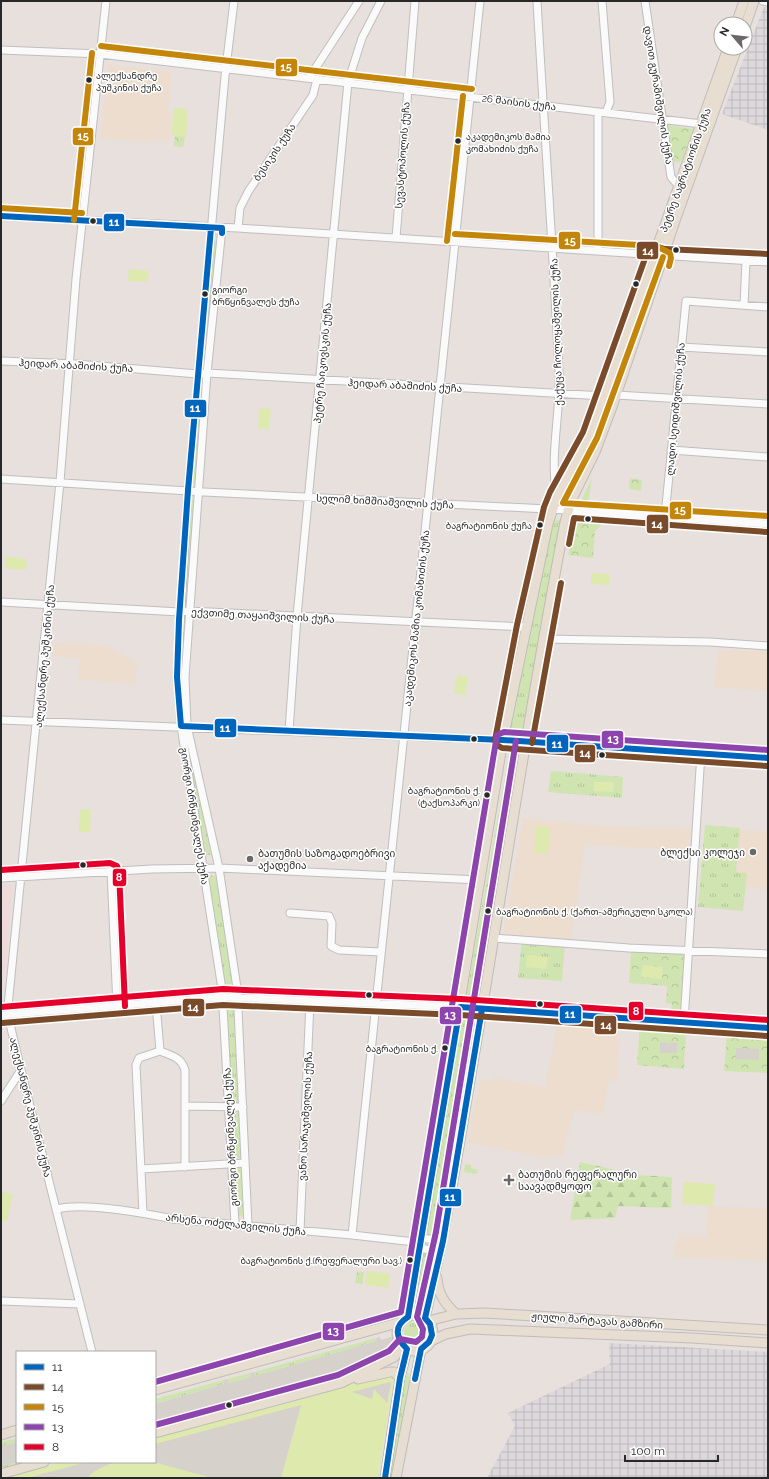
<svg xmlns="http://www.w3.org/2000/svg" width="769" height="1479" font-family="Raleway,'Noto Sans Georgian',sans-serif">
	<defs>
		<pattern id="industrial-grid" width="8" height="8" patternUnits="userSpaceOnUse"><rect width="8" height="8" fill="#dcd8dc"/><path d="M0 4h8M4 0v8" fill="none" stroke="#bdb9bd"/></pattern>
		<pattern id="grass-tufts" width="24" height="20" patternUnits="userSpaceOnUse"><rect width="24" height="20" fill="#d0e4b1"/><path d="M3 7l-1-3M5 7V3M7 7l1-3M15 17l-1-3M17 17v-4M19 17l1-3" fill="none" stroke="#b3c498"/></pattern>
		<pattern id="forest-firs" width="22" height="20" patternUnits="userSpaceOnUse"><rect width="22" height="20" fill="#d0e4b1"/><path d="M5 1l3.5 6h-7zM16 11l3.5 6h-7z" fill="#b3c498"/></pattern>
		<pattern id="park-crowns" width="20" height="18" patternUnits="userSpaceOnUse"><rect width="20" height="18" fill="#d0e4b1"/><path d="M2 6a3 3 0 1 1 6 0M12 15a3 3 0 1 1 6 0" fill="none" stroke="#b3c498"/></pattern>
	</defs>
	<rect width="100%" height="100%" fill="#e7e0dc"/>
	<path fill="url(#industrial-grid)" d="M764,7H768V130L722,114Z
		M609,1343L768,1352V1478H487L515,1426L508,1413L610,1364Z"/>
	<path fill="#ecddcf" d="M108,65L171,72L168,111L172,112L169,141L148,140L147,144L143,141L100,139Z
		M54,642L106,646L137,663L135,684L78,679L80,659L52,656Z
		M718,650L768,651V691L714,687Z
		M523,818L588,825L691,829L689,850L585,845L571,940L503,934Z
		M740,830L768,832V890L745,887L747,873L736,872Z
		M558,1020L620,1026L617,1081H609L603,1114L574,1110L562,1157L551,1155L550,1158L467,1143L480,1079L493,1082V1078L545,1087Z
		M708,1206L768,1209V1261L674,1257L675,1242H679V1235L706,1236Z"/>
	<path fill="#eed9db" d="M1,884H9L13,889L1,1009Z"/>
	<path fill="url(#grass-tufts)" d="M214,240L217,241L218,251L216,254L204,358L205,366H202L212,242Z
		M199,384L203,386L195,482L191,481Z
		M604,410L606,411L595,440L567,501H565L562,498L593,439Z
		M592,477L588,503L581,502V501Z
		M190,499L195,501L187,603H184Z
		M556,520H561V525L524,734L510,731L553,523Z
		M182,621L186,623L183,713L179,676Z
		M186,740H188L211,855H206Z
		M510,748L518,749L519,751L478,1000L475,1004L467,1003L466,998Z
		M551,771L623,777L622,798L548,792Z
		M705,825L740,828L736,872L747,873L743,911L698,907Z
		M210,875L216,877L233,984H225L208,878Z
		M522,940L565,943L562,981L518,978Z
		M229,1007L236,1008L240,1099L238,1102L233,1103L231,1099L227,1010Z
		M464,1014L474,1016L476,1020L439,1236L425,1234Z
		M233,1111H239L240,1112L243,1157L240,1159L234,1156Z
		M465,1164L471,1165V1168L478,1170L477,1174L464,1172Z
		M237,1166H243L244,1215L239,1216L237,1213L234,1168Z
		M422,1253L435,1255L424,1299L420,1304H418L415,1300Z
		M404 1332a10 10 0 1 1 20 0a10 10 0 1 1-20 0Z
		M376,1338L377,1341L255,1376L254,1372Z
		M379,1358L380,1360L345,1376L260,1399V1395L351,1371Z
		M406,1372L410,1374L393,1478H389Z
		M250,1373L251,1377L228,1383L227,1379Z
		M223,1380L224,1384L155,1404V1399Z
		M255,1396L256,1400L233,1406V1402Z
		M228,1403L229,1407L155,1427V1423Z
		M17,1438V1442L1,1446V1442Z
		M17,1462H31L1,1470V1466Z"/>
	<path fill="url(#forest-firs)" d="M580,1162L637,1175L672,1177L671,1208L618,1206L615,1218L570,1220Z"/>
	<path fill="url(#park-crowns)" d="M667,125L694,129L681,162H672Z
		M175,136L185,137L183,147L174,146Z
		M630,478L642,480L641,491L629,489Z
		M576,517L604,519V523L595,531L593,558L568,555Z
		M537,618L541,619L537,640L533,639Z
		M631,952L685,953L681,1016L671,1015L672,1004L666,1003L667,986L629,983Z
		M640,1025L682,1028L686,1030L684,1069L637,1065Z
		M727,1034L768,1036V1073L724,1071Z
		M445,1141L452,1142L449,1157L443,1156Z
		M439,1179L445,1180L443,1194L436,1193Z
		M357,1272H364L362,1284L355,1283Z"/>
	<path fill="#dee9ae" d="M174,108L188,109L186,137L171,135Z
		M129,269L149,271L147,282L128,281Z
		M259,408L271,409L269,429L258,428Z
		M6,557L27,559L26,570L5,568Z
		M591,573L609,574V585L591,584Z
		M457,675L468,677L465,695L454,693Z
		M594,782H614L613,792L594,791Z
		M80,809L91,810L90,832H79Z
		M536,826L550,828L548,854L534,853Z
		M527,955L548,957L546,969L526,967Z
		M643,965L663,967L662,979L641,977Z
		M684,1182L715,1184L713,1206L682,1204Z
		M1,1192L13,1194L7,1221L1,1220Z
		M367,1271L390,1274L388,1288L365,1285Z
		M386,1375L393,1377V1382L378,1478H3L62,1462H155V1437Z"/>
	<path fill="#d7d1cc" d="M660,1042L677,1043V1053H660Z
		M736,1048L759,1049V1060L736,1059Z
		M395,1336L399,1345L380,1360L379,1358L351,1371L260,1395V1399L256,1400L255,1396L233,1402V1406L229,1407L228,1404L155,1423V1404L224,1384L223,1380L227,1379L229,1383L251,1377L250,1373L254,1372L255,1376L377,1341L376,1338L380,1337L381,1340Z
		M390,1382L391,1384L387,1403L374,1389L372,1399L352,1392Z
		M301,1405L281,1478H212L154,1462H155V1444Z
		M17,1442V1462L1,1466V1446Z
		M87,1462H114L95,1471L87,1478H27Z"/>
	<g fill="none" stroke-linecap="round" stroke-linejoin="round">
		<g stroke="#c0bebf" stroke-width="9">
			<path id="minor" d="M234,1L225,76L188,490L177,677L181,726L222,989L235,1224
				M537,1C544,125 553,249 559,372C561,413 549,456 557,496
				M602,1L610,102L606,112
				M645,1L671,177L677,184L680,186
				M763,1L768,2
				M1,50L100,54L702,124
				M309,78L359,1
				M1,216L238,228L768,262
				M222,228L207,373L185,677L187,726L219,868L237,988L248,1225
				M238,228L240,208L248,192L313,95L317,79
				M396,238L415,1
				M598,251V112
				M744,305L746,261
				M681,347L768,352
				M1,361L76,364L198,374L207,373L604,396
				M616,395L768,404
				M671,450L768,457
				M1,479L204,492L568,510L768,524
				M665,516L686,301L768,307
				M1,602L180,612L189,611L525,627
				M543,639L710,642L768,646
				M1,720L503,740L768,758
				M289,731L297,616L348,82L362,38L381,1
				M111,871L117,1006
				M1,878L152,869L219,868L480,880
				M290,913L329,916L332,923L331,946L339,950L381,952
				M494,938L629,948L768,954
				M156,1003L160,1051
				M1,1015L223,997L460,1007L768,1028
				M684,1022L701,753
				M1,1101L21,1070
				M186,1106L243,1107
				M141,1169L245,1163
				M57,1209C85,1202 143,1213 173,1219L352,1235L415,1242L420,1248L440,1252
				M143,1213L136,1065L139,1058L160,1051C172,1056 181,1057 185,1070V1167
				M300,1231L310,1002
				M352,1235L480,1
				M418,1240L421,1238L443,1241
				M1,1301L80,1304
				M92,1352L21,1070L10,1024L8,1006L60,482L76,279L106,1"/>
		</g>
		<g stroke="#bfbdbb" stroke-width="11">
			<path id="major" d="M736,24L744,1
				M745,27L754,1
				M437,1278C438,1294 445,1304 456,1314
				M397 1333a18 18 0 1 1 36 0a18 18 0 1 1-36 0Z
				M408,1317L503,740L548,524L557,496L590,435L728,48
				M425,1318C445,1234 459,1148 473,1063C504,882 530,701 565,522L571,501L595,452L612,407L676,218L737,48
				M428,1321L456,1314L485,1313L768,1330
				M429,1342L446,1334L470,1329L692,1338L768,1343
				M358,1379L390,1372H394L400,1378
				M155,1390L401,1322
				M155,1433L341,1383L394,1357L403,1346
				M1,1435L17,1430
				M1,1474L44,1462
				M385,1478L400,1378L407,1349
				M396,1478L421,1349"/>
		</g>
		<use href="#minor" stroke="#fbfafa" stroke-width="7"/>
		<use href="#major" stroke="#e7ddd0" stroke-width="9"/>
		<g stroke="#fff" stroke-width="9">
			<path id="bus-1" d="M1,216L222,228V233
				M211,228L188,490L179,620L177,677L181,726L503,740L768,758
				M415,1379L421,1349L429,1342L432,1335L430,1324L425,1318L443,1241L482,1009
				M385,1478L400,1378L407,1349C396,1338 393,1326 408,1317L460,1007L768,1028"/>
		</g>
		<g stroke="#fff" stroke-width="9">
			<path id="bus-2" d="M569,544L574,518L767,532
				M532,743L561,583
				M767,766L502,748L497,745L495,740L517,625L544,507L550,492L583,432L648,250L655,246L665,249L768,254
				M2,1023L223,1005L460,1015L767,1036"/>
		</g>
		<g stroke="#fff" stroke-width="9">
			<path id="bus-3" d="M101,46L472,89
				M1,208L82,213
				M74,220L92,53
				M455,234L656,246L670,253L671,258L669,266
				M447,241L463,96
				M663,257L597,438L563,503L768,516"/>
		</g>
		<g stroke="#fff" stroke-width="9">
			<path id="bus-4" d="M155,1382L401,1312L497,735L504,732L768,750
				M155,1425L338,1375L389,1351L400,1339L416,1342L422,1337L423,1329L417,1317L436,1232L516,741"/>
		</g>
		<g stroke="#fff" stroke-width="9">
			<path id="bus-5" d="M1,870L110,863L117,866L119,871L125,1006
				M1,1007L223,989L461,999L768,1020"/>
		</g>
		<use href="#bus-1" stroke="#0065bd" stroke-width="6"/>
		<use href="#bus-2" stroke="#7a4b2a" stroke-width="6"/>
		<use href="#bus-3" stroke="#c3860a" stroke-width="6"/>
		<use href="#bus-4" stroke="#8e44ad" stroke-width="6"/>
		<use href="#bus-5" stroke="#e4002b" stroke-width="6"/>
	</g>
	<g fill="#282828" stroke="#fff" stroke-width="1.5">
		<circle cx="89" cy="80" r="3.5"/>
		<circle cx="458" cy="141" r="3.5"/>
		<circle cx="93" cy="221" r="3.5"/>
		<circle cx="676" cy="250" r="3.5"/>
		<circle cx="636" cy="284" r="3.5"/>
		<circle cx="205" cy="294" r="3.5"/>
		<circle cx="588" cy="519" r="3.5"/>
		<circle cx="540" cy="525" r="3.5"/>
		<circle cx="474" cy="739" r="3.5"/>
		<circle cx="602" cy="755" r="3.5"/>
		<circle cx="487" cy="795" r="3.5"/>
		<circle cx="83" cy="865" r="3.5"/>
		<circle cx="488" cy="911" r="3.5"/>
		<circle cx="369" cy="995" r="3.5"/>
		<circle cx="540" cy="1004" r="3.5"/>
		<circle cx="445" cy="1048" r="3.5"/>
		<circle cx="410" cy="1260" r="3.5"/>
		<circle cx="229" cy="1405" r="3.5"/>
	</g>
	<g fill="#6b6867" stroke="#fff" stroke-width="1.5">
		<circle cx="753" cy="852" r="4"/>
		<circle cx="250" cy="859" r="4"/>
		<path d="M507 1174h4v4h4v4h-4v4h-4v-4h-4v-4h4z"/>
	</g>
	<g text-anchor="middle" stroke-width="3" stroke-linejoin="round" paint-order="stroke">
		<g font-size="9" fill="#282828" stroke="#fff" text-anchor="start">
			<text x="96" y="79">ალექსანდრე<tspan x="96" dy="12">პუშკინის ქუჩა</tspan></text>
			<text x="466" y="140">აკადემიკოს მამია<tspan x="466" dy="12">კომახიძის ქუჩა</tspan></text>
			<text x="212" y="293">გიორგი<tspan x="212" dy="12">ბრწყინვალეს ქუჩა</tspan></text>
			<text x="532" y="529" text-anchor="end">ბაგრატიონის ქუჩა</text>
			<text x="480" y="794" text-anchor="end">ბაგრატიონის ქ.<tspan x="480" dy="12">(ტაქსოპარკი)</tspan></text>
			<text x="496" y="915">ბაგრატიონის ქ. (ქართ-ამერიკული სკოლა)</text>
			<text x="438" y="1052" text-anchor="end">ბაგრატიონის ქ.</text>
			<text x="402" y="1264" text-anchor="end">ბაგრატიონის ქ.(რეფერალური სავ.)</text>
		</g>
		<g font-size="10" fill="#282828" stroke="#fff">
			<text transform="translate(659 95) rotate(81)" y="4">დავით გურამიშვილის ქუჩა</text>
			<text transform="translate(519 102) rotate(7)" y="4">26 მაისის ქუჩა</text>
			<text transform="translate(274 152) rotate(-56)" y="4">ბესიკის ქუჩა</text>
			<text transform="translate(402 155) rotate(-86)" y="4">სევასტოპოლის ქუჩა</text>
			<text transform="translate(685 170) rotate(-70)" y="4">პეტრე ბაგრატიონის ქუჩა</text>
			<text transform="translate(556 332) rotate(-92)" y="4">ქაქუცა ჩოლოყაშვილის ქუჩა</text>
			<text transform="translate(322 363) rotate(-85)" y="4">პეტრე ჩაიკოვსკის ქუჩა</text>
			<text transform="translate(76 365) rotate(3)" y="4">ჰეიდარ აბაშიძის ქუჩა</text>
			<text transform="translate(405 385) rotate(3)" y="4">ჰეიდარ აბაშიძის ქუჩა</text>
			<text transform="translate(675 409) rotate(-85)" y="4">ლადო სეიდიშვილის ქუჩა</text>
			<text transform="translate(385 501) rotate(3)" y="4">სელიმ ხიმშიაშვილის ქუჩა</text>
			<text transform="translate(263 615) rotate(3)" y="4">ექვთიმე თაყაიშვილის ქუჩა</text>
			<text transform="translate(416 618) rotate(-84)" y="4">აკადემიკოს მამია კომახიძის ქუჩა</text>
			<text transform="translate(44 656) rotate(-85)" y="4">ალექსანდრე პუშკინის ქუჩა</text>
			<text transform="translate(195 816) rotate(81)" y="4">გიორგი ბრწყინვალეს ქუჩა</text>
			<text transform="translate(31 1107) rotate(76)" y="4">ალექსანდრე პუშკინის ქუჩა</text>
			<text transform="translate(305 1116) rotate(-87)" y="4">ვანო სარაჯიშვილის ქუჩა</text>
			<text transform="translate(230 1137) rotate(-93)" y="4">გიორგი ბრწყინვალეს ქუჩა</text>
			<text transform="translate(236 1224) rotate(6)" y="4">არსენა ოძელაშვილის ქუჩა</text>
			<text transform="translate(597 1320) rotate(4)" y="4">ჟიული შარტავას გამზირი</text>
		</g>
		<g font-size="10" fill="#282828" stroke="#fff" text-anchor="start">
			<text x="745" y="856" text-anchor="end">ბლექსი კოლეჯი</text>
			<text x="258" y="857">ბათუმის საზოგადოებრივი<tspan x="258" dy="12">აქადემია</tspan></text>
			<text x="518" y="1178">ბათუმის რეფერალური<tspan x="518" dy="12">საავადმყოფო</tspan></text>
		</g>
	</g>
	<g stroke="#fff" stroke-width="1.5">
		<rect x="275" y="58" width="23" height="19" rx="4" fill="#c3860a"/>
		<rect x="72" y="127" width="22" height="19" rx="4" fill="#c3860a"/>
		<rect x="103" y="213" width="22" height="19" rx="4" fill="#0065bd"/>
		<rect x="558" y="231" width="23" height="19" rx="4" fill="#c3860a"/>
		<rect x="636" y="241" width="23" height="19" rx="4" fill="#7a4b2a"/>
		<rect x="184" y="399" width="23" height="19" rx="4" fill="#0065bd"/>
		<rect x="669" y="501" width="23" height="19" rx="4" fill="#c3860a"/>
		<rect x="646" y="514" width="23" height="20" rx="4" fill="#7a4b2a"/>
		<rect x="214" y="718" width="23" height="20" rx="4" fill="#0065bd"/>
		<rect x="601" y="730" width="23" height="19" rx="4" fill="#8e44ad"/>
		<rect x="546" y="734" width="23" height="19" rx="4" fill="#0065bd"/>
		<rect x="574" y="744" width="22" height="19" rx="4" fill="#7a4b2a"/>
		<rect x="112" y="868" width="15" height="19" rx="4" fill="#e4002b"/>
		<rect x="182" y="998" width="23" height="19" rx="4" fill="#7a4b2a"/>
		<rect x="628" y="1001" width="16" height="20" rx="4" fill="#e4002b"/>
		<rect x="559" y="1005" width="23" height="19" rx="4" fill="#0065bd"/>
		<rect x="439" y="1006" width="23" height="19" rx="4" fill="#8e44ad"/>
		<rect x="594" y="1015" width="23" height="20" rx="4" fill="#7a4b2a"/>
		<rect x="439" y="1188" width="23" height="19" rx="4" fill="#0065bd"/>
		<rect x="322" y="1322" width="23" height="19" rx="4" fill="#8e44ad"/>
	</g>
	<g font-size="11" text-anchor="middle" font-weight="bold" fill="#fff">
		<text x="286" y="71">15</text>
		<text x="83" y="140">15</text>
		<text x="114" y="226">11</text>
		<text x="570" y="245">15</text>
		<text x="648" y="255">14</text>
		<text x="195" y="412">11</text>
		<text x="680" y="514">15</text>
		<text x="657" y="528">14</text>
		<text x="225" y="732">11</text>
		<text x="613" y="743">13</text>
		<text x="557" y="748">11</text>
		<text x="585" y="757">14</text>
		<text x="119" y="881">8</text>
		<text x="193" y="1011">14</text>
		<text x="636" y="1015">8</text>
		<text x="570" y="1018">11</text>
		<text x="450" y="1019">13</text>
		<text x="606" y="1029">14</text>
		<text x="450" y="1201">11</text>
		<text x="333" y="1335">13</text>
	</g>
	<rect width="769" height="1479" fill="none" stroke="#282828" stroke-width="4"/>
	<rect x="16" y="1351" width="140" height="112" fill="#ffffff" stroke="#a9a9a9"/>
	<rect x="24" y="1364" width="20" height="6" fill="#0065bd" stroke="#a9a9a9"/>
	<text x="52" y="1371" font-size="12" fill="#282828">11</text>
	<rect x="24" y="1384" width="20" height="6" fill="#7a4b2a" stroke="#a9a9a9"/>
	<text x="52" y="1391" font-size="12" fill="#282828">14</text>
	<rect x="24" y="1404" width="20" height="6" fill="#c3860a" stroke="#a9a9a9"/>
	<text x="52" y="1411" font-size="12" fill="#282828">15</text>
	<rect x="24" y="1424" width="20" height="6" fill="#8e44ad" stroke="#a9a9a9"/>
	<text x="52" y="1431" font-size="12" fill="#282828">13</text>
	<rect x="24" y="1444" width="20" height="6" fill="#e4002b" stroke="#a9a9a9"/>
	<text x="52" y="1451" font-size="12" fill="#282828">8</text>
	<g transform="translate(733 36) rotate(298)"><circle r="19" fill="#ffffff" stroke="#a9a9a9"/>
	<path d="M0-3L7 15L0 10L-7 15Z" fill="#6b6867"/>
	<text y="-6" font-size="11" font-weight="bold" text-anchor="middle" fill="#282828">N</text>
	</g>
	<path d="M625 1455v6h93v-6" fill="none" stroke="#282828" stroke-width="2"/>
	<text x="631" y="1455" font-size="12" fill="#282828" stroke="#ffffff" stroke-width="3" paint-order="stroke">100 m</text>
</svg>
